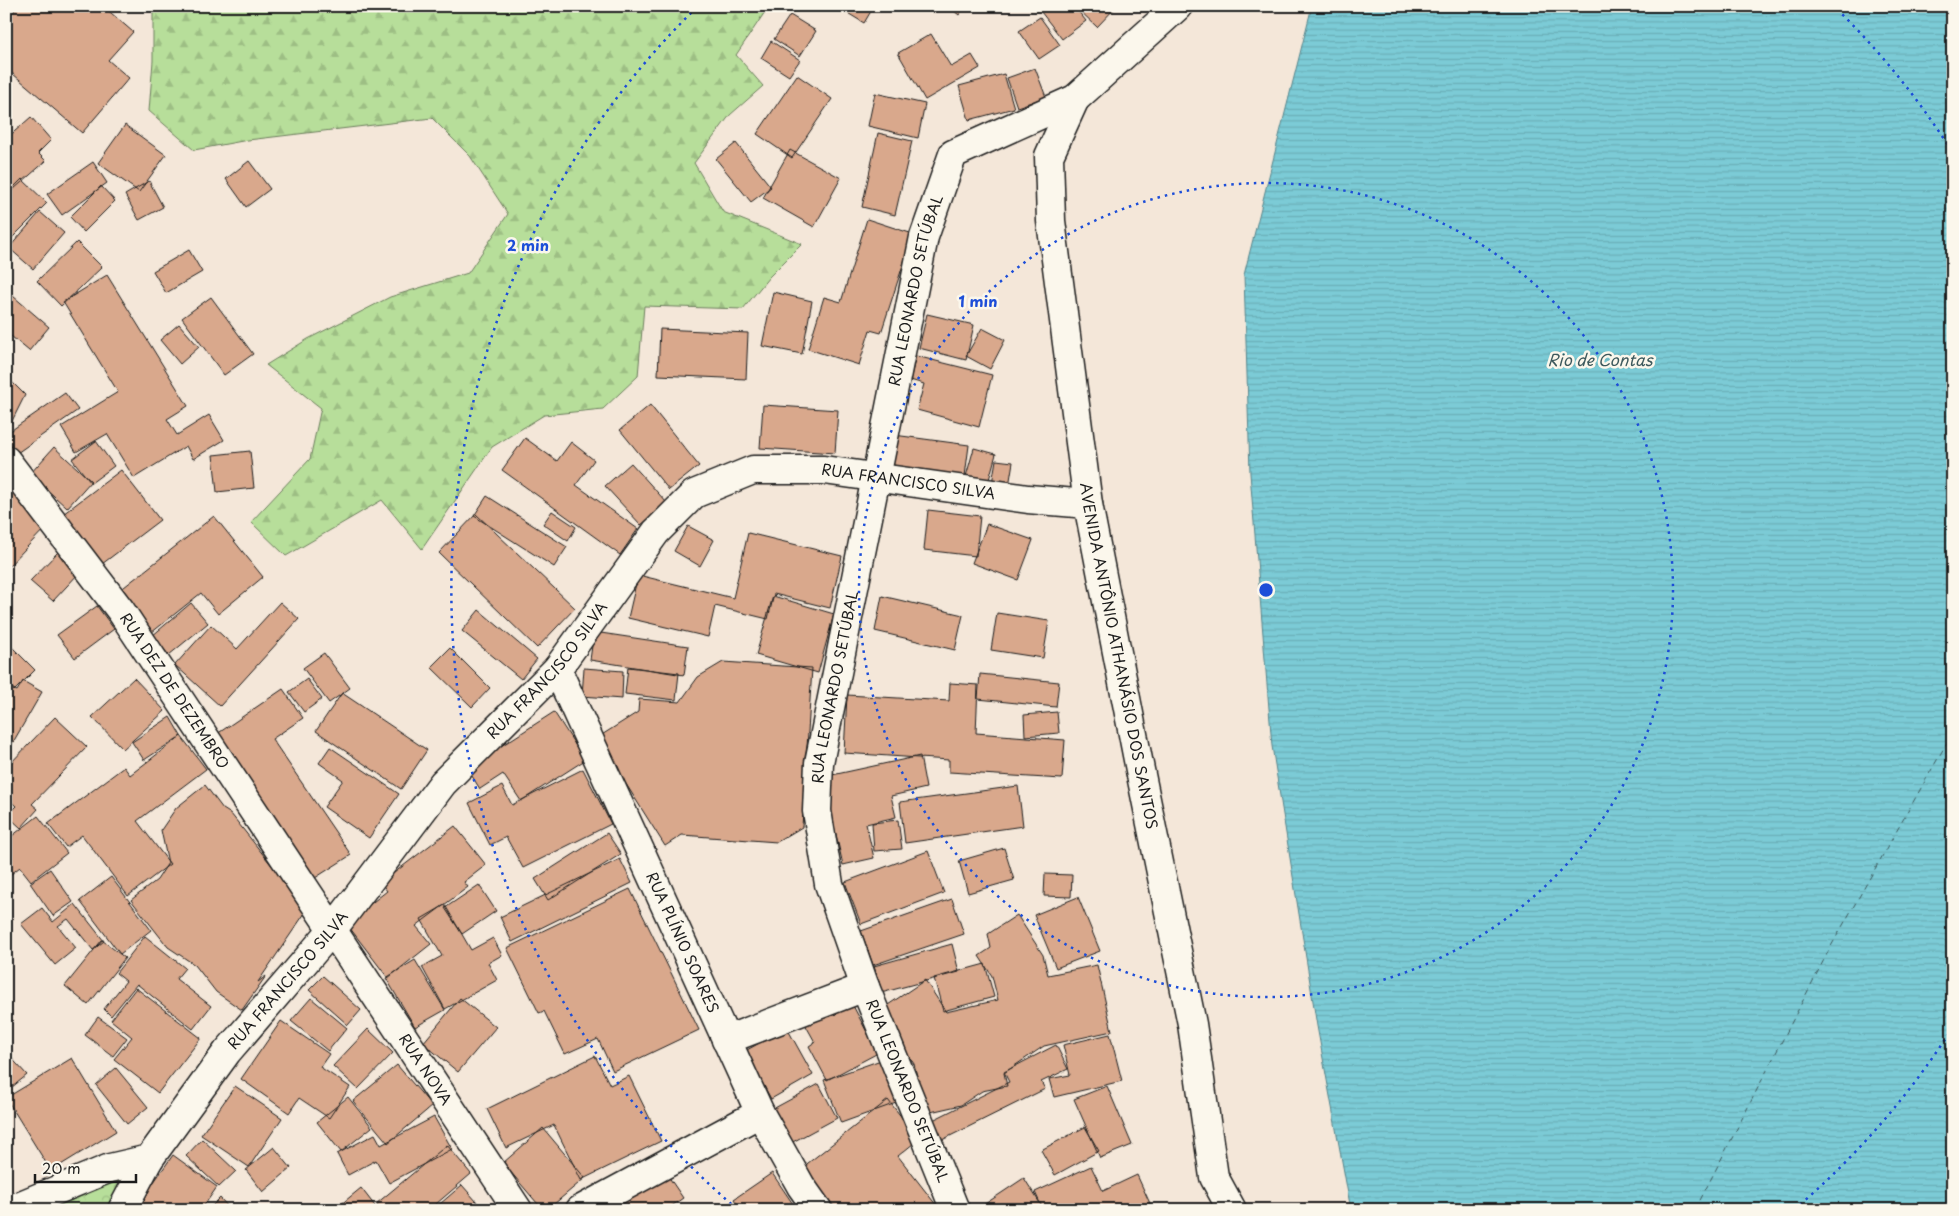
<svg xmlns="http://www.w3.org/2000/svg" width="1959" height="1216" font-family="'Playpen Sans',sans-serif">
	<defs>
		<pattern id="forest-firs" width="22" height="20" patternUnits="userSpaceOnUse" patternTransform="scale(1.25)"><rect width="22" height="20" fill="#b7de9a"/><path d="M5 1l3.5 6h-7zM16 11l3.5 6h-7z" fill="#9dbe84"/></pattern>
		<pattern id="park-crowns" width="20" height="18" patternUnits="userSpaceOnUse" patternTransform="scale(1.25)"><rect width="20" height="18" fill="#b7de9a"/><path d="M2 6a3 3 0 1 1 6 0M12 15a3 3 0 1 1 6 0" fill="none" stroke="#9dbe84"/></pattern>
		<pattern id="water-rules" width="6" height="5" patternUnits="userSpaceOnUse" patternTransform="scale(1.25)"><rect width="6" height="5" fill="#7bcbd6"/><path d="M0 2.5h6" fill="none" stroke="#6aaeb7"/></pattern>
	</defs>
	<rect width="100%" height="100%" fill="#f4e7d9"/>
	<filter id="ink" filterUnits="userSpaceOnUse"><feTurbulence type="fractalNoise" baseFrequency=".02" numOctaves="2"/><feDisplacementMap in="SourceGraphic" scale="10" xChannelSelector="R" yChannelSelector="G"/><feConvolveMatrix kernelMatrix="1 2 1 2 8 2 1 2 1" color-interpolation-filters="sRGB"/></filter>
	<g filter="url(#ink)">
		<path fill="url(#forest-firs)" stroke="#6a7d5b" d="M146,6H769L736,55L763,86L730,115L694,163L723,212L802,244L769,277L743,309L644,306L638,376L603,409L544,415L492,447L422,549L382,500L286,556L251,522L310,459L321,408L266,365L308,339L390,297L468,273L508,214L470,156L432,118L248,140L194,150L149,111L153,61V11Z"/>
		<path fill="url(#park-crowns)" stroke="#6a7d5b" d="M127,1176L104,1210H49Z"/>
		<path fill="url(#water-rules)" stroke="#55858c" d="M1312,6H1953V1210H1351L1317,1026L1272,746L1250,473L1244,275Z"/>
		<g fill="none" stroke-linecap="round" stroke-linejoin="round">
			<path stroke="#3d595d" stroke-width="1" stroke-dasharray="6 5" stroke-linecap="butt" d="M1695,1210L1830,948L1953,732"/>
		</g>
		<path fill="#d9a88c" stroke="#1c1c1c" d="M18,6H103L133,32L108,60L129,78L82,133L6,68V20Z
			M836,6H874L864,23Z
			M948,6H965L959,15Z
			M1049,6H1074L1086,21L1062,39L1041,12Z
			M1078,6H1117L1097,27L1077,8Z
			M790,15L816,31L800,56L774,39Z
			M1040,17L1060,45L1039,59L1019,31Z
			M931,34L951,67L972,55L980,68L925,100L898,53Z
			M771,41L800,60L789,76L761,58Z
			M1035,68L1046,97L1017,107L1007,78Z
			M1004,74L1014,108L969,120L959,86Z
			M797,75L832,99L792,158L757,134Z
			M875,93L925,104L918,138L868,126Z
			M31,117L51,140L38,153L46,161L6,196V139Z
			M125,125L166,155L139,192L98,163Z
			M878,133L912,141L895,215L862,207Z
			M736,143L771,187L751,202L716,159Z
			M790,150L841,178L814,227L763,198Z
			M249,161L270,189L246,207L226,179Z
			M93,162L107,183L62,215L47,194Z
			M22,179L47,203L6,244V195Z
			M149,181L163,207L139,220L125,195Z
			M101,186L115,201L84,232L70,217Z
			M40,212L64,233L33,269L9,248Z
			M867,219L913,234L881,333L870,330L859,365L808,349L824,297L841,302Z
			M77,242L102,267L61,306L37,281Z
			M189,250L202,272L166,293L153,271Z
			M107,275L188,406L167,419L177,435L209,415L224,440L193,459L186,446L134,478L107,434L76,452L61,427L118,392L63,302Z
			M6,290L49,327L29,351L6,332Z
			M773,292L812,301L802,354L762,346Z
			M211,297L253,354L224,375L182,318Z
			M927,314L974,325L966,360L919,348Z
			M179,324L199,347L180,364L160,340Z
			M982,328L1005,340L990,369L966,356Z
			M660,329L748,333L746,379L658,375Z
			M916,356L992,375L979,427L917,410L924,384L910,380Z
			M6,376L25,395L10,425L6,423Z
			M65,393L78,410L17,453L6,438V434Z
			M650,405L699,466L669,490L620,430Z
			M763,405L838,410L835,453L760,448Z
			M894,435L969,445L965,476L890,466Z
			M525,438L557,461L571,442L594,460L576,485L638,529L620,555L502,470Z
			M96,441L114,466L91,483L72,459Z
			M54,447L91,481L67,508L30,474Z
			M974,448L996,454L987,487L965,480Z
			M250,451L254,488L217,492L213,455Z
			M996,460L1013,462L1008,492L991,489Z
			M631,463L667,503L641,525L605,486Z
			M121,470L160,520L102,564L63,514Z
			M6,486L48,525L6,569Z
			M487,496L567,547L554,567L474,516Z
			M928,510L980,516L976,556L924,550Z
			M552,511L576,527L568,541L543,524Z
			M476,514L575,608L537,648L439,553Z
			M214,516L263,577L218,614L201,593L151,633L119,591Z
			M987,524L1033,540L1018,580L972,563Z
			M688,526L714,540L700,566L674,551Z
			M748,533L842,556L830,608L774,594L768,619L715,606L708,637L628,618L638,575L733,598Z
			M58,552L80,572L53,601L30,581Z
			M773,596L834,614L818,673L756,655Z
			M882,596L963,615L955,650L875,631Z
			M280,602L299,619L220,706L175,665L211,625L237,649Z
			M191,603L208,623L169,655L152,636Z
			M97,606L114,629L75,658L57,635Z
			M479,610L537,659L521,679L462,631Z
			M997,613L1049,621L1043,658L991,650Z
			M594,632L688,646L684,675L590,660Z
			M7,642L35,670L14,691L6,684Z
			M450,648L490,688L472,707L431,667Z
			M324,653L350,688L329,703L303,668Z
			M723,662L812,668L802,827L777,842L682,835L665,846L597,738L638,712L639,699L680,702L698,677Z
			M628,667L679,673L676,700L625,694Z
			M584,668L623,671L622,699L582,696Z
			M980,674L1059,682L1056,707L978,699Z
			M134,678L165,711L123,749L92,717Z
			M307,679L322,699L304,712L289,692Z
			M23,681L42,692L12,744L6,741V685L17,691Z
			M950,683L978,685L976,733L1065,740L1062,779L949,772V760L844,753L847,695L949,701Z
			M283,689L303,718L272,739L351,855L315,878L217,734Z
			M342,693L427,750L401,789L316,731Z
			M554,712L585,760L521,801L503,774L480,789L467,768Z
			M1057,712L1059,733L1025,736L1024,715Z
			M55,717L87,747L32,804L38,809L21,828L7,815L16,806L6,797V768Z
			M170,717L181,736L144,760L132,742Z
			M181,736L206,769L137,821L170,864L128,896L82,835L66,847L48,824L124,767L130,775Z
			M330,747L399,794L369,838L324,807L343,780L319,763Z
			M920,756L926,788L891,796L896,817L866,824L874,858L843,865L823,777Z
			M583,769L611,824L523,868L506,837L490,845L469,803L502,786L512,805Z
			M205,785L223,809L231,814L307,910L258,982L266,976L242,1010L216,992L195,965L168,947L131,900L157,880L168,863L161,830L176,808Z
			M1018,786L1023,826L905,843L900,802Z
			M38,816L67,853L31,881L20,867L6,878V846L10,843L8,839Z
			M898,820L902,849L874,851L872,823Z
			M455,826L486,865L464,882L468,887L416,926L431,944L388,978L346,923L387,891L381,883Z
			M607,833L621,854L548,900L535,879Z
			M1004,848L1014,880L968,893L959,861Z
			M928,851L944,893L861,924L845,882Z
			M620,859L632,883L512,942L500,917Z
			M50,869L73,902L53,916L30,883Z
			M1045,874L1072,875L1071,897L1044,896Z
			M111,877L151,930L120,954L80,901Z
			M479,885L496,911L462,934L445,908Z
			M630,889L699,1030L613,1071L598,1039L565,1054L544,1011L539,1013L507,948Z
			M1078,897L1100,951L1056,968L1034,915Z
			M952,899L964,934L873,965L861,931Z
			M75,904L104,941L93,950L68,919L58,926L76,948L55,965L21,924L42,908L53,922Z
			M445,905L471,950L493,938L502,955L488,963L497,980L445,1009L422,967L442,956L421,919Z
			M1017,915L1043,955L1048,975L1097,965L1112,1031L1044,1046L1004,1073L1007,1086L982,1091L961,1105L926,1113L914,1064L879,1011L925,980L946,1012L998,1000L992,976L979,956L991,948L988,934Z
			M145,936L185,968L176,979L211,1006L193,1029L137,984L111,1016L104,1009L126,981L116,973Z
			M102,940L125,958L88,1005L65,986Z
			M952,944L959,972L881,993L874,966Z
			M415,960L445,1010L415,1027L386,978Z
			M985,964L994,997L943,1011L934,978Z
			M323,976L361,1010L348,1025L309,990Z
			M136,988L201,1038L158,1093L114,1059L132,1037L111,1020Z
			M311,998L347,1028L328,1051L291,1021Z
			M460,998L496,1027L458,1072L423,1043Z
			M850,1000L878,1053L827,1080L809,1046L815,1042L805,1024Z
			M98,1017L127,1038L113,1056L85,1035Z
			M281,1021L329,1054L320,1067L350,1087L329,1118L299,1098L289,1113L241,1079Z
			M787,1028L813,1075L771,1099L745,1051Z
			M368,1029L393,1053L358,1089L333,1066Z
			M1110,1034L1122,1081L1054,1097L1049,1079L1070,1075L1063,1045Z
			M1056,1045L1068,1069L1041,1082L1045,1089L942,1140L931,1121L1009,1082L1004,1072Z
			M6,1052L27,1075L6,1092Z
			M595,1056L610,1085L629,1076L661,1141L581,1180L554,1125L506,1148L487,1109Z
			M72,1058L116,1131L51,1171L6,1098Z
			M881,1060L896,1103L841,1123L824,1080Z
			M397,1065L432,1106L388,1143L353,1101Z
			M116,1068L148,1107L127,1124L96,1085Z
			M819,1084L837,1118L789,1144L771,1110Z
			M235,1086L282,1118L249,1167L201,1135Z
			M1107,1086L1132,1145L1100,1158L1074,1099Z
			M348,1097L372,1127L341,1152L317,1122Z
			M888,1100L919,1139L898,1156L940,1210H837L803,1167Z
			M434,1117L452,1149L389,1183L376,1160L348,1175L337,1154L375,1134L381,1145Z
			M1085,1127L1099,1151L1055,1175L1041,1150Z
			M543,1128L585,1178L547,1210H543L503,1163Z
			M202,1139L236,1171L219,1187L186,1156Z
			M447,1145L471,1174L429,1210H381L376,1204Z
			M274,1147L291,1168L263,1192L246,1170Z
			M173,1155L217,1187L201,1210H134Z
			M1091,1166L1103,1191L1137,1175L1153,1210H1077L1075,1206L1067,1210H1043L1035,1192Z
			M664,1170L683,1198L666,1210H628L621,1199Z
			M772,1173L797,1210H741L734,1199Z
			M1024,1178L1043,1208L984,1210L982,1206Z
			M462,1185L484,1210H433Z
			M361,1188L378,1210H334Z
			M220,1198L231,1210H208Z
			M733,1201L738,1210H718Z"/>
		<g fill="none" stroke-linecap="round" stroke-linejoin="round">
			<g stroke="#1c1c1c" stroke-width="31">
				<g id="minor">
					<path id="s1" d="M1075,99L1049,156L1051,221L1088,504L1140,770L1192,1024L1214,1177L1232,1210"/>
					<path id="s2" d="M6,460L121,611L518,1210"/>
					<path id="s3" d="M557,669L760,1113L801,1186L818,1210"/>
					<path d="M726,1040L865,987"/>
					<path d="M9,1210L110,1168L149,1159"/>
					<path id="s4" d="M122,1210L149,1159L227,1052L333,929L443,783L557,669L656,532L694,494L753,470H824L1028,499L1088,504"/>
					<path d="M580,1210L760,1113"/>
					<path id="s5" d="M955,1210L865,987L829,884L817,811L819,763L924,237L953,154L1075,99L1178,6"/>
				</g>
			</g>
			<use href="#minor" stroke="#fbf7ec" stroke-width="28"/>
		</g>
	</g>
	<g fill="none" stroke="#1d4ed8" stroke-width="2.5" stroke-dasharray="2.5 5">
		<circle cx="1266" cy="590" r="407"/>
		<path d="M1953 1027A814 814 0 0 1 1795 1209M737 1209A814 814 0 0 1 695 9M1837 9A814 814 0 0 1 1953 153"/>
	</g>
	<g text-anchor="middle" stroke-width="5" stroke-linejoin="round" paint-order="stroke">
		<g font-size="15" fill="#1c1c1c" stroke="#fbf7ec">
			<text dy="5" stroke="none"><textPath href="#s5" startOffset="954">RUA LEONARDO SETÚBAL</textPath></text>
			<text dy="5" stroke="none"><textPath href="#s4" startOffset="1139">RUA FRANCISCO SILVA</textPath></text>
			<text dy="5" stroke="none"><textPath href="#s1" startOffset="568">AVENIDA ANTÔNIO ATHANÁSIO DOS SANTOS</textPath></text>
			<text dy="5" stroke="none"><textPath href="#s4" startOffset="689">RUA FRANCISCO SILVA</textPath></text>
			<text dy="5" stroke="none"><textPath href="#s5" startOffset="549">RUA LEONARDO SETÚBAL</textPath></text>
			<text dy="5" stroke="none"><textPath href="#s2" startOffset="286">RUA DEZ DE DEZEMBRO</textPath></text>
			<text dy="5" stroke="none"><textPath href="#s3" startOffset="301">RUA PLÍNIO SOARES</textPath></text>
			<text dy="5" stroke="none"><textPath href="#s4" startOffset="284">RUA FRANCISCO SILVA</textPath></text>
			<text dy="5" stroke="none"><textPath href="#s2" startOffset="740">RUA NOVA</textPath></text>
			<text transform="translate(907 1091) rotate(68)" y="5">RUA LEONARDO SETÚBAL</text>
		</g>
		<g font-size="16" font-style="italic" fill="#3d595d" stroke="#fbf7ec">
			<text x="1600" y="366">Rio de Contas</text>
		</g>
	</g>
	<circle cx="1266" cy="590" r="8" fill="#1d4ed8" stroke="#fbf7ec" stroke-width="2.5"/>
	<g font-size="15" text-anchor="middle" font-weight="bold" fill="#1d4ed8" stroke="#fbf7ec" stroke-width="5" stroke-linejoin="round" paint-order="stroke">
		<text x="528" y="251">2 min</text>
		<text x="978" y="307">1 min</text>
	</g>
	<rect width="1959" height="1216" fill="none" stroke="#fbf7ec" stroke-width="25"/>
	<rect x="12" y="12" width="1934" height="1191" fill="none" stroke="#1c1c1c" stroke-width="2" filter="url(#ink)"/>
	<path d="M35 1174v8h101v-8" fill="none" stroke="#1c1c1c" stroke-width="2.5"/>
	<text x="42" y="1174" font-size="15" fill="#1c1c1c" stroke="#fbf7ec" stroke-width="4" paint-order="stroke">20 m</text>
</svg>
